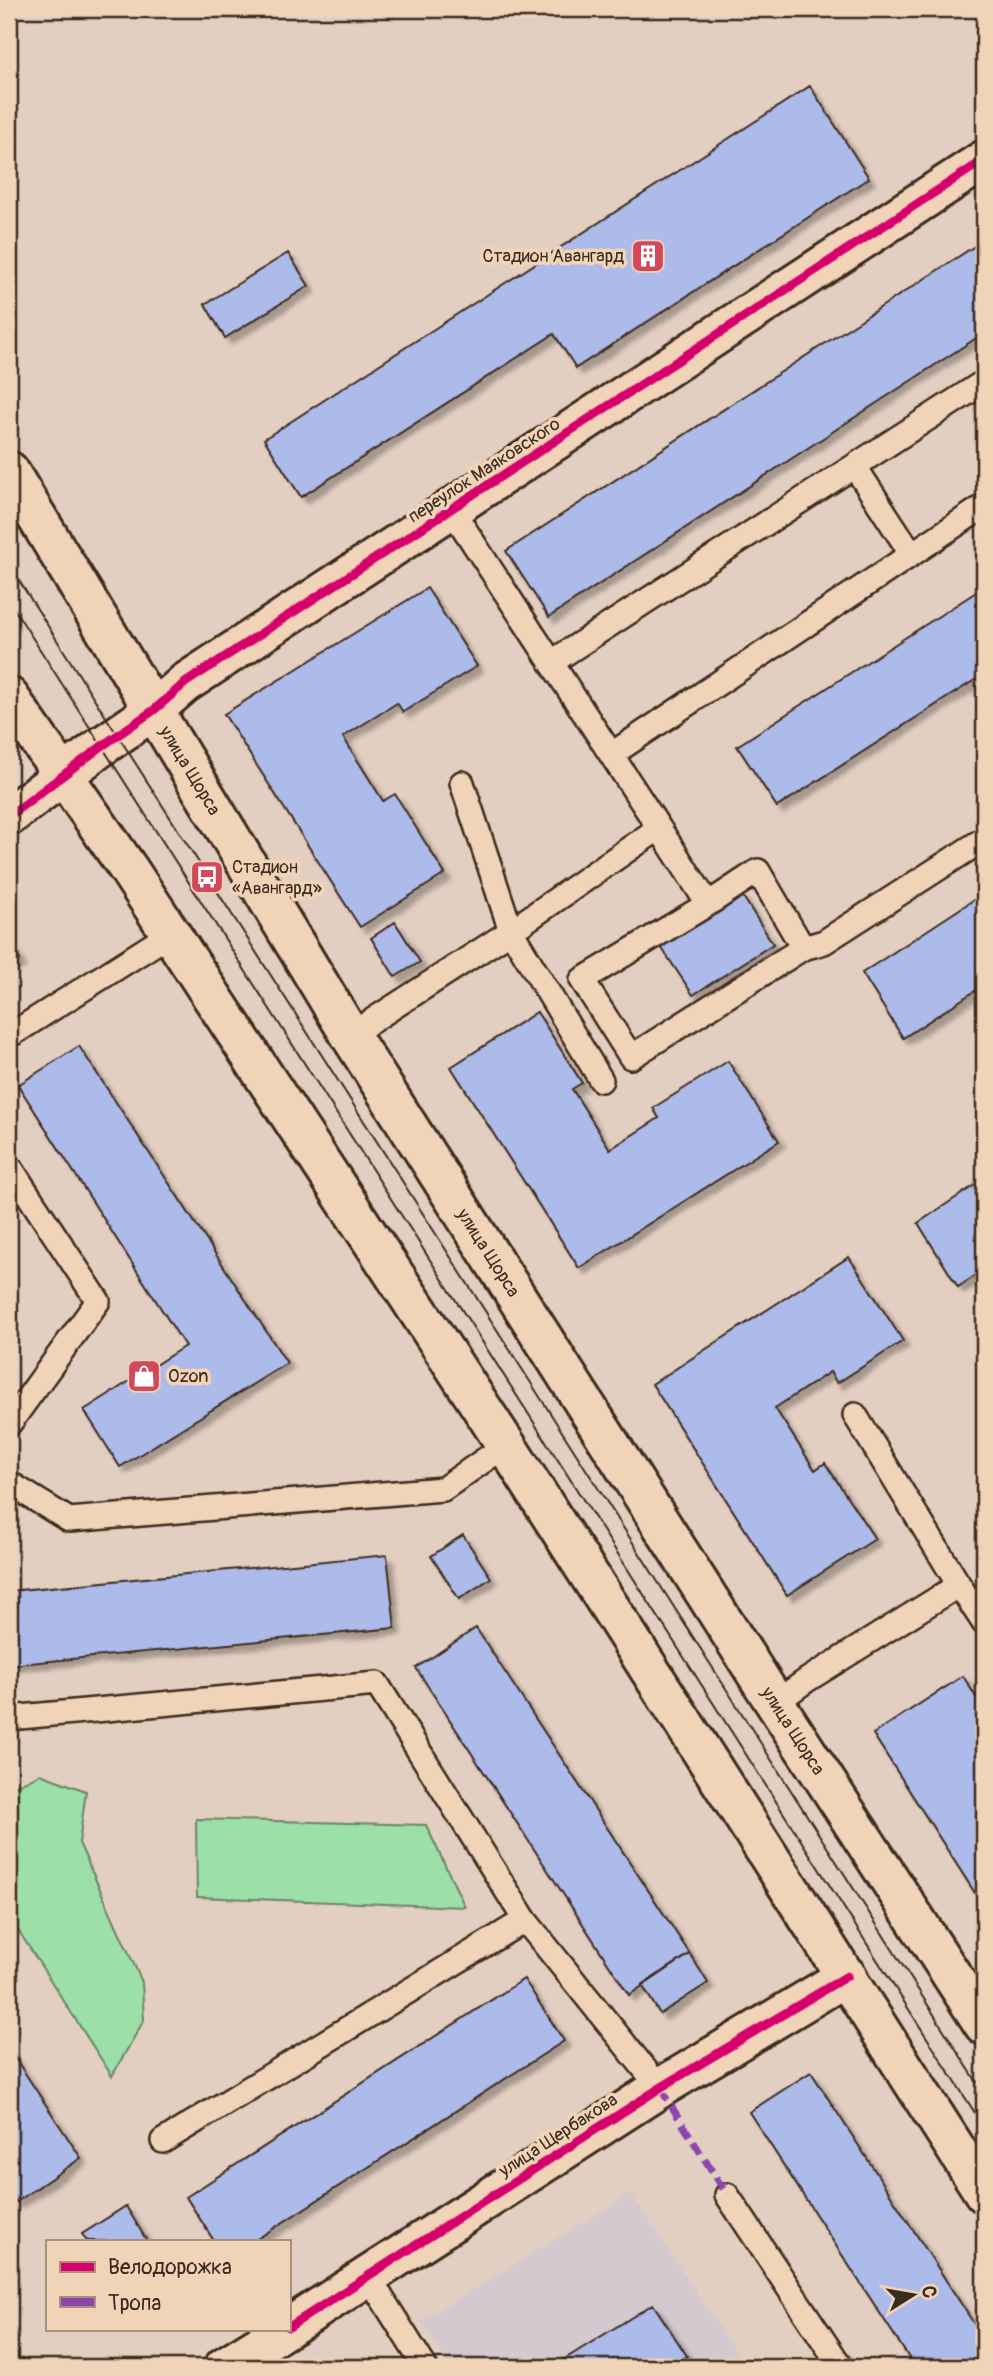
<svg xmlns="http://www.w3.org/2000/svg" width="993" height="2376" font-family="Pangolin,sans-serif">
	<defs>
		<filter id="shadow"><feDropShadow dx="6" dy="6" stdDeviation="2" flood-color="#0004"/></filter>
	</defs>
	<rect width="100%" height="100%" fill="#e3cfc2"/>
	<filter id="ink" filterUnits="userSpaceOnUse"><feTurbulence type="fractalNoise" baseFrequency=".0143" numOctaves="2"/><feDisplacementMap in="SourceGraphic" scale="14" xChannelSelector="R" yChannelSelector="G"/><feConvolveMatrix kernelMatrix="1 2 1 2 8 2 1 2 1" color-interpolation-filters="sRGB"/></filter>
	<g filter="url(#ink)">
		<path fill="#d3c9ce" d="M631,2193L746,2367H450L421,2321Z"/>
		<path fill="#9cdfa9" stroke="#6c8464" stroke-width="2" d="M40,1774L86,1791L79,1843L142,1982L144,2020L112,2076L9,1916V1789Z
			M196,1819L426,1825L465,1907L197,1897Z"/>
		<path fill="#adbbeb" stroke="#3b2a1e" stroke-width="2" filter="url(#shadow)" d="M810,86L869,178L576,368L554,334L301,497L264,439Z
			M984,240V333L549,617L506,551Z
			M288,253L309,286L225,338L205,304Z
			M984,587V674L777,807L737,746Z
			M427,588L477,666L403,712L397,703L343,737L383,801L395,794L445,874L360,927L224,714Z
			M984,893V985L903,1038L862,973Z
			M742,895L773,944L693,995L661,947Z
			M395,922L420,962L395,977L371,938Z
			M9,942L20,960L9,967Z
			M537,1012L582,1083L572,1089L610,1149L659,1118L653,1108L728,1061L779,1141L579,1268L451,1067Z
			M79,1046L287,1363L120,1467L84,1410L185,1346L18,1085Z
			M984,1179V1270L958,1287L918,1223Z
			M849,1257L903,1341L837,1383L830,1372L775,1408L815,1470L825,1463L875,1539L787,1595L652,1384Z
			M463,1535L491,1578L459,1599L431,1556Z
			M387,1555L395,1628L9,1665V1591Z
			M476,1628L690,1954L629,1995L416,1668Z
			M963,1676L984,1710V1754L982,1755L984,1758V1907L873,1734Z
			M690,1954L708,1983L660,2014L642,1985Z
			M524,1979L564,2041L254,2241H214L186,2197Z
			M9,2049L81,2158L16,2202L9,2191Z
			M811,2072L984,2339V2367H915L749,2112Z
			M126,2206L147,2241H87L82,2234Z
			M653,2304L687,2356L670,2367H552Z"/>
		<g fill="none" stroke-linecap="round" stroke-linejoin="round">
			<g stroke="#3b2a1e" stroke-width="28">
				<path id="service" d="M855,467L911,553
					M452,510L659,828
					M552,662L984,382
					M612,754L984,506
					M462,783L511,931L601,1080
					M708,904L582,980L631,1057L803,948L818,944
					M350,1035L511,931L659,828L708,904L758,871L803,948L824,942L984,839
					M9,1036L170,934
					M855,1415L959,1585
					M9,1424L98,1301L12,1170
					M9,1483L69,1520L443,1489L506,1445
					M775,1703L807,1680L959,1585L984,1623
					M9,1718L377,1684L525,1920L660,2088
					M163,2141L525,1920
					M727,2195L841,2367
					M368,2276L425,2367"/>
			</g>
			<g stroke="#3b2a1e" stroke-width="44">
				<path id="minor" d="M9,816L102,746L154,710L185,683L984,160
					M289,2327L660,2088L847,1976
					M224,2367L285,2329"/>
			</g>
			<g stroke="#3b2a1e" stroke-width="44">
				<g id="secondary">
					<path id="s1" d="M9,471L350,1035L775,1703L984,2025"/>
					<path d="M9,697L129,870L506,1445L984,2193"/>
				</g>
			</g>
			<use href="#service" stroke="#f1d4b8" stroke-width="23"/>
			<use href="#minor" stroke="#f1d4b8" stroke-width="38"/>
			<use href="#secondary" stroke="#f1d4b8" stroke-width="38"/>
			<path stroke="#3b2a1e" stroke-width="2" d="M9,565L984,2093
				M9,601L984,2127"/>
			<path stroke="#8e44ad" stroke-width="7" stroke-dasharray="14 7" stroke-linecap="butt" d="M660,2088L727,2195"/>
			<g stroke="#f1d4b8" stroke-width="13">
				<path id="cycleway" d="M9,816L102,746L154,710L185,683L984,160
					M289,2327L660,2088L847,1976"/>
			</g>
			<use href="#cycleway" stroke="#d6006c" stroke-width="9"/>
		</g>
	</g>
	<defs>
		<g id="building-square" transform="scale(1.75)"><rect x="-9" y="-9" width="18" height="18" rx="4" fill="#d1495b" stroke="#f1d4b8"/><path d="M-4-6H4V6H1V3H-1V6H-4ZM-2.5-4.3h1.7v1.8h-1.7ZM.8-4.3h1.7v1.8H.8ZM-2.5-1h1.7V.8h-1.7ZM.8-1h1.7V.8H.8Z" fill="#fff"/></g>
		<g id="bus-square" transform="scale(1.75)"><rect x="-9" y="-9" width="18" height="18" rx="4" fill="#d1495b" stroke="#f1d4b8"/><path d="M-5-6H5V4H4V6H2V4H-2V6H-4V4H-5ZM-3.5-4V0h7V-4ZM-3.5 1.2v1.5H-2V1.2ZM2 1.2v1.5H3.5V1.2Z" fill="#fff"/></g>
		<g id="shop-square" transform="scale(1.75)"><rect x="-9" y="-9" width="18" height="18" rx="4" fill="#d1495b" stroke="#f1d4b8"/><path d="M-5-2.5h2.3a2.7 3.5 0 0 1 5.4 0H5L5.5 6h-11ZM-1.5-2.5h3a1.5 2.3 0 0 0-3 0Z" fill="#fff"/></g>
	</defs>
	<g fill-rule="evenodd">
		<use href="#building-square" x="648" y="256"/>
		<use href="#bus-square" x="207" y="877"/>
		<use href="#shop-square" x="144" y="1376"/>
	</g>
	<g text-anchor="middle" stroke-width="7" stroke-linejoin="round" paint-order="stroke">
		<g font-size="18" fill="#3b2a1e" stroke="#f1d4b8" text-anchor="start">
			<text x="624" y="262" text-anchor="end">Стадион Авангард</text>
			<text x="232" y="873">Стадион<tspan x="232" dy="21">«Авангард»</tspan></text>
			<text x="168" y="1382">Ozon</text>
		</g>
		<g font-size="18" fill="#3b2a1e" stroke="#f1d4b8">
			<text transform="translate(484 470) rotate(-33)" y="6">переулок Маяковского</text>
			<text dy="6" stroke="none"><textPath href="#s1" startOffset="350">улица Щорса</textPath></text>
			<text dy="6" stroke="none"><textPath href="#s1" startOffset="917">улица Щорса</textPath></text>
			<text dy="6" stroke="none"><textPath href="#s1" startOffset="1484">улица Щорса</textPath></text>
			<text transform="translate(558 2135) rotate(-33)" y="6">улица Щербакова</text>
		</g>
	</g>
	<rect width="993" height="2376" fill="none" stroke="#f1d4b8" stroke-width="35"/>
	<rect x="18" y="18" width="958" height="2341" fill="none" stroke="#3b2a1e" stroke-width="2.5" filter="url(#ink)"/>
	<rect x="46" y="2240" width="245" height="91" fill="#f1d4b8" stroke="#a8907a" stroke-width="2"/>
	<rect x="60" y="2262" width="35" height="10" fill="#d6006c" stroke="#a8907a" stroke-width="2"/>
	<text x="108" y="2274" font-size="21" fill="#3b2a1e">Велодорожка</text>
	<rect x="60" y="2297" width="35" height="10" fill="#8e44ad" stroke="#a8907a" stroke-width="2"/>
	<text x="108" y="2310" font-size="21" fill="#3b2a1e">Тропа</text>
	<g transform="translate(913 2295) rotate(79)" stroke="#f1d4b8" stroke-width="5" paint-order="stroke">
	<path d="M0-5L12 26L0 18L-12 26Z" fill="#3b2a1e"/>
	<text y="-10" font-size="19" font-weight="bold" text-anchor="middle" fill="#3b2a1e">С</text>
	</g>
</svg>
